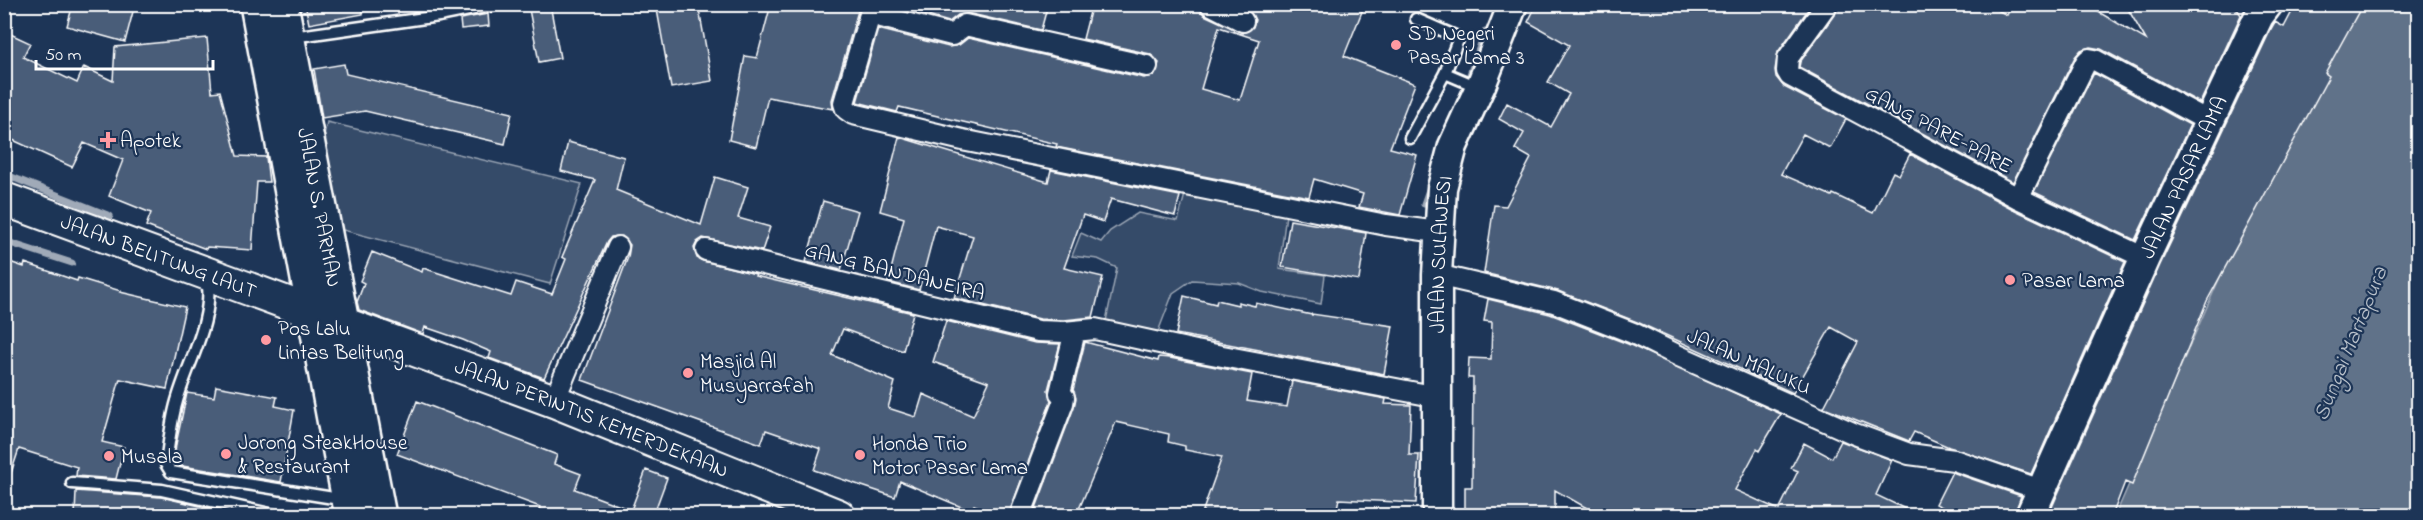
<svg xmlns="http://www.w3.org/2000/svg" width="2423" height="520" font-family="'Indie Flower',sans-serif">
	<rect width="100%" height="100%" fill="#1d3557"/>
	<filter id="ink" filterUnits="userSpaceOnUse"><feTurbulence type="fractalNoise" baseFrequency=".0167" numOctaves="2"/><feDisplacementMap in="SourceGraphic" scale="12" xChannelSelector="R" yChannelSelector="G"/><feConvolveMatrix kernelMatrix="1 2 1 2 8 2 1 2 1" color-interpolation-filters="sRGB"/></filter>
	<g filter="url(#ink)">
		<path fill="#364b69" stroke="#9aa5b4" stroke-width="1.5" d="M327,122L582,184L550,284L339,229L324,135Z
			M1185,194L1286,214L1279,269L1325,275L1321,304L1262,292L1239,283L1192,280L1173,293L1158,332L1106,321L1117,268L1098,259L1072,256L1081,233L1101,242L1110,231L1138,213L1178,221Z"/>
		<path fill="#617289" stroke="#a0aab8" stroke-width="1.5" d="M2349,5H2418V515L2115,516L2326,36Z"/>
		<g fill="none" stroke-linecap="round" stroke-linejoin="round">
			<path stroke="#a0aab8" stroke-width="7" d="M1466,86L1485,32
				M4,174L110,216
				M1424,204L1430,187
				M4,241L72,263"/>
		</g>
		<path fill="#4a5d79" stroke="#fff" stroke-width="1.5" fill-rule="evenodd" d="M73,4H135L125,42L67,26Z
			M305,4H362L363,14L309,24Z
			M528,4H550L560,58L539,62Z
			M656,4H698L712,81L671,88Z
			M771,4H860L832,100L833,109L768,97L756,147L729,140L745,56L757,58Z
			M885,4H1048L1041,30L967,13L958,15L949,22Z
			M1092,4H1198L1204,15L1243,33L1253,27L1255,20L1249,11L1237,4H1365L1344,56L1415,84L1390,148L1417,155L1400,215L1359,207L1363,194L1314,179L1309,197L1056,147L1057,144L899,107L897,112L857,102L878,29L949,47L959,45L968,38L1144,78L1155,75L1159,63L1150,54L1083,39ZM1219,27L1259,40L1240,100L1201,89Z
			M1537,4H1812L1778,52L1775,70L1776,77L1784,87L1846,119L1830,148L1803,134L1781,174L1832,196L1833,194L1873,213L1893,172L1899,175L1910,154L2013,209L2125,262L2031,474L1949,447L1914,432L1909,441L1824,407L1858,342L1831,327L1793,393L1637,322L1558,291L1484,273L1494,205L1506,206L1531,158L1515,149L1524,133L1499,119L1507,103L1551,127L1569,94L1548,82L1569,45L1528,22Z
			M1839,4H1986L2007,15L2013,4H2085L2146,40L2125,4H2234L2241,15L2200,103L2101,49L2090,47L2081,50L2075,57L2013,182L1799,67L1800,62L1837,11Z
			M2296,4H2347L2359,11L2325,73L2329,76L2207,301L2132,485L2125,482L2112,516H2048L2160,265L2271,29L2275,22L2284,27Z
			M488,14L489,26L461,29L460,19Z
			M4,31L30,43L23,57L77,83L84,67L113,81L115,47L207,38L212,92L220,91L237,156L266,157L269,182H257L252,250L207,247L206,249L146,226L151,213L109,196L123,160L84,143L72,167L4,136Z
			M344,64L346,74L512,113L505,144L365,111L322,118L314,69Z
			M2094,73L2190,125L2135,240L2034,192Z
			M899,137L1048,182L1051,170L1180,196L1175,216L1111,199L1103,222L1083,215L1064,268L1103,277L1093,317L1064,320L1040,319L954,298L973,236L936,226L919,290L888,282L904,218L880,211Z
			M568,142L624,157L616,190L701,225L715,177L748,187L738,218L770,227L762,251L703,238L697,242L694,248L697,258L703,261L756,274L755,276L913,313L903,351L843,329L832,355L895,382L888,408L916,417L923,394L973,416L989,382L933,362L946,321L1035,343L1060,344L1048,390L1051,401L1008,516H1001L974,505L971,511L900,481L895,497L814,470L821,449L766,430L761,444L582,380L628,257L630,245L622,236L611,237L607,242L544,378L489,358L491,352L463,340L425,327L423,334L359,310L357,302L364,283L360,281L372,252L422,272L423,268L511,296L516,282L552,294L566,259L562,257L595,180L561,171Z
			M823,201L858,211L841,270L806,262Z
			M1290,220L1366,233L1359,280L1282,267Z
			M4,260L24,267L25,263L77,281L78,278L121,291L120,292L185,307L167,389L120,379L102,442L124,447L116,479L76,476L77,467L19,449L8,482H4Z
			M1184,296L1216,304L1217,300L1238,305V302L1255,306L1256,303L1312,315V314L1393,326L1384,374L1176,334Z
			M1488,299L1550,314L1628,344L1781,414L1759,451L1757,449L1735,490L1779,510L1798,471L1791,468L1804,443L1832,458L1841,441L1892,460L1876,495L1920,516H1601L1555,490V516H1465V487H1472L1473,378H1468L1469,358L1491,359L1492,322L1484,321Z
			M1085,342L1158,361L1159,357L1170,358L1252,374L1247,401L1287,407L1292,381L1386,399L1385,404L1411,405L1409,455H1419L1416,503L1339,499L1335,516H1201L1222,457L1185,450V446L1168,442L1169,434L1116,422L1076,516H1033L1074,407L1076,398L1073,390Z
			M216,386L277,397L275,406L294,410L281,482L176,465L174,462L176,444L187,393L214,397Z
			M417,401L557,455L554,464L581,474L575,489L631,510L646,470L667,478L653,516H537L540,507L397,454Z
			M1952,472L2021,496L2014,516H1959L1936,504Z
			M76,491L161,497L213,509L212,516H75Z"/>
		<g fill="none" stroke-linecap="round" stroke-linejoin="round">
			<g stroke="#fff" stroke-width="15">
				<path id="lane" d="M292,37L439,16L499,4
					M1445,73L1478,87
					M1410,138L1445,73L1458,40L1455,36L1416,19
					M207,277C215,319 188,361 177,401C171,421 169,443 166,464L171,472L346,500
					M72,483L162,490L279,516"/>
			</g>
			<g stroke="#fff" stroke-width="24">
				<path id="street" d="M873,4L844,103L846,109L853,114L967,141L1386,225L1438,232
					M1210,4L1243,21
					M1827,4L1788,58L1787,71L1790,76L2018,198L2145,258
					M870,14L952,35L965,25L1147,66
					M2018,198L2086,62L2089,59L2095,60L2208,121
					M706,250L1038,331L1064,332L1095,329L1196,351L1438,397
					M1437,275L1554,302L1633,333L1679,356L1855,434L1909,454L1954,460L2041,490
					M554,401L618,247
					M1020,516L1063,403L1064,397L1060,393L1075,331"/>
			</g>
			<g stroke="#fff" stroke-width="33">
				<g id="secondary">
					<path id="s1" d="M1437,516V275L1442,188L1453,146L1482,83L1513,4"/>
					<path id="s2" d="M2030,516L2145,258L2259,16L2268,4"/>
				</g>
			</g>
			<g stroke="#fff" stroke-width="36">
				<g id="primary">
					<path id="s3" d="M4,199L554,401L839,516"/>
				</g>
			</g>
			<g stroke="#fff" stroke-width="38">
				<g id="highway">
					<path d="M257,4L352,516"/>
					<path id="s4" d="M281,4L379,516"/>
				</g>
			</g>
			<use href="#lane" stroke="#1d3557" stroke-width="10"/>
			<use href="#street" stroke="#1d3557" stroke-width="20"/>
			<use href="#secondary" stroke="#1d3557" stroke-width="28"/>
			<use href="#primary" stroke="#1d3557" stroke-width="32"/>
			<use href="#highway" stroke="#1d3557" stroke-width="33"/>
		</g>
	</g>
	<g fill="#ff9aa2" stroke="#1d3557" stroke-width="2">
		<circle cx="1396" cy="45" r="6"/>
		<path d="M105 131h6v6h6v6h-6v6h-6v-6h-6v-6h6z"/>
		<circle cx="2010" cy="280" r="6"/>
		<circle cx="266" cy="340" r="6"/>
		<circle cx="688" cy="373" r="6"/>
		<circle cx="226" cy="454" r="6"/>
		<circle cx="860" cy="455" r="6"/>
		<circle cx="109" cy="456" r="6"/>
	</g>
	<g text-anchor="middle" stroke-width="4.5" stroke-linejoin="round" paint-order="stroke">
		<g font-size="21" fill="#fff" stroke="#1d3557" text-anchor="start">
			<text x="1408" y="40">SD Negeri<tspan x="1408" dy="24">Pasar Lama 3</tspan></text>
			<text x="120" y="147">Apotek</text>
			<text x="2022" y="287">Pasar Lama</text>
			<text x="278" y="335">Pos Lalu<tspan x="278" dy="24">Lintas Belitung</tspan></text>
			<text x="700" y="368">Masjid Al<tspan x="700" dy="24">Musyarrafah</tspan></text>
			<text x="238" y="449">Jorong SteakHouse<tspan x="238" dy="24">&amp; Restaurant</tspan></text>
			<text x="872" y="450">Honda Trio<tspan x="872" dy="24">Motor Pasar Lama</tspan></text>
			<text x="121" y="463">Musala</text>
		</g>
		<g font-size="21" fill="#fff" stroke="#1d3557">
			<text transform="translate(1939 129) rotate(28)" y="7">GANG PARE-PARE</text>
			<text dy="7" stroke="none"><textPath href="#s2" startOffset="372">JALAN PASAR LAMA</textPath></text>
			<text dy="7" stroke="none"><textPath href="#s4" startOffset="207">JALAN S. PARMAN</textPath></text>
			<text dy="7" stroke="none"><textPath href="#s1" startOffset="262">JALAN SULAWESI</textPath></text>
			<text dy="7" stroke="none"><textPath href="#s3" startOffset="165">JALAN BELITUNG LAUT</textPath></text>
			<text transform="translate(895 271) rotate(14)" y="7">GANG BANDANEIRA</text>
			<text transform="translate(1749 361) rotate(24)" y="7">JALAN MALUKU</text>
			<text dy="7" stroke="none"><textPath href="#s3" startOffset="627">JALAN PERINTIS KEMERDEKAAN</textPath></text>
		</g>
		<g font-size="22" font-style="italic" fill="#b8c0ca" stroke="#1d3557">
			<text transform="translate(2349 343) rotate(-68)" y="8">Sungai Martapura</text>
		</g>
	</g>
	<rect width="2423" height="520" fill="none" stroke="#1d3557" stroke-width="24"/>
	<rect x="12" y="12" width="2399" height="496" fill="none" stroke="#fff" stroke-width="2" filter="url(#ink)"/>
	<path d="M36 60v9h177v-9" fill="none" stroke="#ffffff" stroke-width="3"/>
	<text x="45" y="60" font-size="18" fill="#ffffff" stroke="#1d3557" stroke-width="4.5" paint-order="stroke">50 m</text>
</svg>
